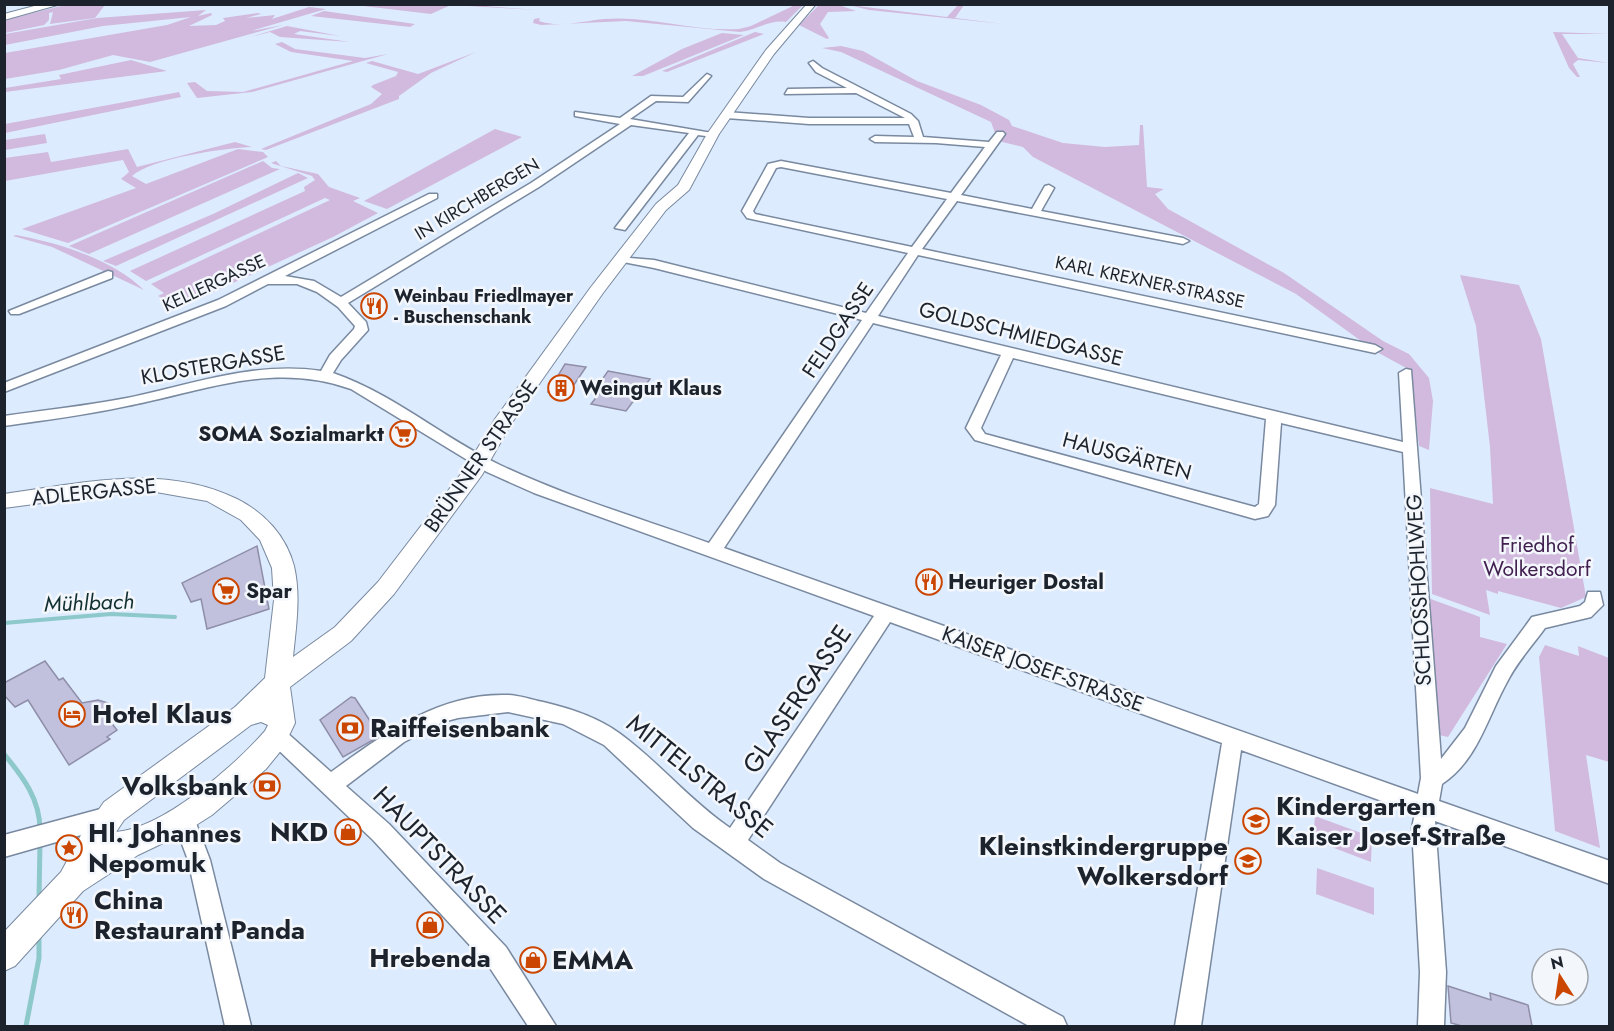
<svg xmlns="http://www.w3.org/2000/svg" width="1614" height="1031" font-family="Jost,sans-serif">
	<rect width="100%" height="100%" fill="#ddebff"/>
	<path fill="#d1badd" d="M69,4L105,5L95,18L50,24L53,12L49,13V20L44,25L5,33V20Z
		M472,5L536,10L451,5L431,14L355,5Z
		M795,5H803L786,22C771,19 756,30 740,32L626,21L541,25L533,23L534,19L540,18L539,21C558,28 585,21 604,19C649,15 694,32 739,29L751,26Z
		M819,5H839L856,11L828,12L820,24L829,38L827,39L799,25Z
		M849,5L947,17L958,5H964L955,18L1004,24L869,10Z
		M309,7L326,9L251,31L283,25L150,62L113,55L59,70L5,79V53L167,25L191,17L103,26L5,45V34L97,18L206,10L198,16L211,13L212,15L189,26L216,25L225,21L223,18L258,13L261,14L246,18L275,15L272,19Z
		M324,11L415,24L410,27L311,16Z
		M287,26L340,36L300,31L294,34L350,42L280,37L270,32L251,37Z
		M755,32L764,34L667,72L662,71Z
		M1553,32L1609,34H1562L1578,58L1609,63L1578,60L1573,64L1580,77H1577L1569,68Z
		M722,33L744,35L643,76H632L682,49Z
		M282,42L295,49L365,58L388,54L252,92L197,98L187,83L195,82L207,91L243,92L353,61L291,52L275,44Z
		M841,46L863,51L917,81L981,105L1009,120L1012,126L1063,143L1105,147L1139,145L1140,125H1143L1147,187L1164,189L1155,194L1168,209L1284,273L1383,341L1409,354L1429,378L1433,401L1429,450L1419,446L1410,370L1375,351L1296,294L1033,157L1023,147L998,141L991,122L841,52L822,48Z
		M476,52L431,73L399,96V99L266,150L261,149L371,104L382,94L371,87L373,85L396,76L398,72L366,63L372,61L418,74Z
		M131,60L167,71L5,92V88L61,79L59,75Z
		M179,92L181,97L5,133V124Z
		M495,129L522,137L387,209L364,201Z
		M45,134L47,143L5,150V140Z
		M235,142L252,147C225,148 152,158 132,176L146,184L238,149L263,152L268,157L68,243L22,229L136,188L121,179L129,172L123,160L5,181V158L48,152L51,162L128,149L137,167Z
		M263,161L272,168L280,169L89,254L69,246Z
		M276,161L281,166L318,174L329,187L360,198L353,201L378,213L333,237L181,307L158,296L164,293L151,284L330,200L325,198L146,281L130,271L305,191L304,187L315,180L312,176L271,163Z
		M298,173L308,178L116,266L103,261L213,214Z
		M16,235C59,243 112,259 144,290L52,247L13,236Z
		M1460,275L1519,285L1541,339L1586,597L1561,608L1498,591V594L1486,590L1490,615L1432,594L1430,488L1493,504L1490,447L1476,326Z
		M1428,598L1480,617V637L1507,644L1448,737L1439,735Z
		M1545,645L1579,656L1578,646L1609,658V762L1586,755L1600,848L1555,831L1539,657Z
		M1315,816L1372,837L1371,862L1313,840Z
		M1317,868L1374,888V915L1316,894Z"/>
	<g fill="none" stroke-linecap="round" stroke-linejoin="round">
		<path stroke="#8dc8cb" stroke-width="4" d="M4,623L111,614L175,617"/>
		<path stroke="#8dc8cb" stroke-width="5" d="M4,754C23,777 40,799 40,830
			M39,899L40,843
			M26,1026L39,958V936"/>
	</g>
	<path fill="#c1c1dd" stroke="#8e8ea8" stroke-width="1.5" d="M565,364L586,367L567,395L548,392Z
		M608,371L650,379L626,411L591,404L602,390L596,388Z
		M257,546L269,609L207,629L201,599L191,602L182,583Z
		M45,661L59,680L63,678L82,703L98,700L108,703L106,716L117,730L107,737L110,739L69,765L28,700L15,707L4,695V683Z
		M351,697L355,698L380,736L343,757L320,720Z
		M1448,986L1491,1000L1490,993L1528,1005L1532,1026H1462L1451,1023Z"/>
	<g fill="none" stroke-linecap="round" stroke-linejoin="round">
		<g stroke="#79899f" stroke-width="3">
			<path id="minor" d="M813,61L822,68L911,114L918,121L923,137L989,142L997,132H1003L1005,134L961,195L1032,209L1045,186L1049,185L1054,188L1041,211L1183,238L1189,241L1183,244L957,201L922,249L1375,345L1382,349L1375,353L918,255L878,316L1403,442L1399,373L1406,369L1411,370L1441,759L1465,728L1496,666L1532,617L1580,606L1585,602L1588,592H1600L1603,605L1591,617L1545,628C1532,646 1517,662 1507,682C1487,718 1478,760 1442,784L1439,801L1610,861V884L1435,821L1446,972L1444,1026H1418L1420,972L1412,828L1415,813L1241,750L1201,1026H1175L1222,743L890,622L748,840L780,863L1063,1017L1067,1026H1029L764,879L693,828L604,745L563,724L508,712L458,718L443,722L404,742L346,786L389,824L506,947L556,1026H528L488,965L373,840L271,743L268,737L271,731L278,728L285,731L331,772C384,734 438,693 507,695C519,695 532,700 543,702C569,708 597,717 619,733C658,761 689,800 730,828L874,616L534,493L487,472L351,389C273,361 204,391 127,406C86,415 45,420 4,426V416C45,410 86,406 127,398C191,385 254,361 321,371L330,355L354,329L355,326L338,307L317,292L297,284H268L226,306L4,392V383L218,300L429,194H437V198L285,276L314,281L341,297L531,183L620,124L575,116V112L620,118L651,96L683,97L707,74L711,76L688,102L656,101L630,119L718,134L713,137L698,135L625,230L615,228L689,133L631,125L539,187L348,303L366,322L368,330L341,360L333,373C394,394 443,438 500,465C567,497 640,518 709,543L862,320L654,268L618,261V257L654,260L866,313L908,253L747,218L742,211L768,164L781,161L951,193L985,147L936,143L875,142L870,139L875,136L914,137L909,124H809L726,118L722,115L726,112L809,118H905L856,93L785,94L788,89L847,88L816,72L809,63ZM781,167L947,199L912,247L755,214L753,211L776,168ZM873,323L1001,355L966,428L975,440L1255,519L1268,516L1275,505L1281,423L1403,452L1421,778L1418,794L724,548ZM1013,358L1266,419L1259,504L1255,507L985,434L981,428Z
				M108,271L112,272V278L19,314H11L9,311Z
				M183,806L191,810L210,860L251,1026H225L188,860L172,817L175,810Z
				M108,807L116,811L119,818L116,825L4,857V835Z"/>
		</g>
		<g stroke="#79899f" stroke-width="2">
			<path id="major" d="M807,4H816L774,54L719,134L689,190L666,210L603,293L511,424L482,475L394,594L351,641L290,687L295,723L283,748L266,769L212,815L182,834L138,855L83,891L15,966L4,971V932L61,872L81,835L104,802L235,707L265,678L274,600L272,568L260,540L241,520L207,501L156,492H125L4,508V494C82,483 164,463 237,499C265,513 286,536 294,566C301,596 296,627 293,657L335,627L378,582L467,466L495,419L591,287L656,204L678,185L707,134L766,50ZM261,722L268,725L265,731C234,766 164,828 116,832L124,820L251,725Z"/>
		</g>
		<g stroke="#79899f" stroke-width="2">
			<path id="highway" d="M42,4H61L4,20V14Z"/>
		</g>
		<use href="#minor" fill="#fff" fill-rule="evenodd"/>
		<use href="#major" fill="#fff" fill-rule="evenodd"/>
		<use href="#highway" fill="#fff" fill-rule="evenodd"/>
	</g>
	<defs>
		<g id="restaurant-ring" transform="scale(1.35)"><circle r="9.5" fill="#f3f7fc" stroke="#cb4600" stroke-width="1.5"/><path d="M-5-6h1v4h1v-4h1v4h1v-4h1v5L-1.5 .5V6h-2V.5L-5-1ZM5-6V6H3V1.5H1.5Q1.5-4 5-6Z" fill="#cb4600"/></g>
		<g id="building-ring" transform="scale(1.35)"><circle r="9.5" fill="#f3f7fc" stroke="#cb4600" stroke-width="1.5"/><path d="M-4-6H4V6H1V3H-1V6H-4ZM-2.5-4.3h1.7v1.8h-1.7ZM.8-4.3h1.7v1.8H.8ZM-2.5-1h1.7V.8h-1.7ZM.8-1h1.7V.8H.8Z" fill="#cb4600"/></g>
		<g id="supermarket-ring" transform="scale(1.35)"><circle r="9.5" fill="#f3f7fc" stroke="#cb4600" stroke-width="1.5"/><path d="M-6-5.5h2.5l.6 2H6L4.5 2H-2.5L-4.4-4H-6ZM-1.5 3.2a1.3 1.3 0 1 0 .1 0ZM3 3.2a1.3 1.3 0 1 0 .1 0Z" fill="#cb4600"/></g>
		<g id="hotel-ring" transform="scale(1.35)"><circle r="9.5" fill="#f3f7fc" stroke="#cb4600" stroke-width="1.5"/><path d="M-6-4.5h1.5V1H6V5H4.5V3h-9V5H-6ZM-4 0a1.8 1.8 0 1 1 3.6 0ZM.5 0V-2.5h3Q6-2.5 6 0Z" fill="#cb4600"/></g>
		<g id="bank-ring" transform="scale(1.35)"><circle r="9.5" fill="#f3f7fc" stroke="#cb4600" stroke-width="1.5"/><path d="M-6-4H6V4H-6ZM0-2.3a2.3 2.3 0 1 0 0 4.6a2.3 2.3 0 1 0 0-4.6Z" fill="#cb4600"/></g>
		<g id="school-ring" transform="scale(1.35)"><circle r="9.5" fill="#f3f7fc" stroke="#cb4600" stroke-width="1.5"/><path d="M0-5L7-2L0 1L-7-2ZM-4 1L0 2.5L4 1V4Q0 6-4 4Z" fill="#cb4600"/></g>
		<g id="shop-ring" transform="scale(1.35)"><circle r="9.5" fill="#f3f7fc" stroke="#cb4600" stroke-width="1.5"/><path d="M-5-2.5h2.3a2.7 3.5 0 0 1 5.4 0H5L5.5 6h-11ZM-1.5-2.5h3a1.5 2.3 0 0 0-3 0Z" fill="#cb4600"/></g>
		<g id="sight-ring" transform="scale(1.35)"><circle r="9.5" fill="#f3f7fc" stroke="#cb4600" stroke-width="1.5"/><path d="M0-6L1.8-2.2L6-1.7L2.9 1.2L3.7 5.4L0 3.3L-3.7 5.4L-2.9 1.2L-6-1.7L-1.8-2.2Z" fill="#cb4600"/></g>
	</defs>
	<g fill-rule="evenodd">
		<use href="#restaurant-ring" x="374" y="306"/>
		<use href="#building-ring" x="561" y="388"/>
		<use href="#supermarket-ring" x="403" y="434"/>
		<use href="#restaurant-ring" x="929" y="582"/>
		<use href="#supermarket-ring" x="226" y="591"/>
		<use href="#hotel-ring" x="72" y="714"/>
		<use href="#bank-ring" x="350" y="728"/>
		<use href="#bank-ring" x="267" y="786"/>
		<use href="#school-ring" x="1256" y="821"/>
		<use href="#shop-ring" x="348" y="832"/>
		<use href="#sight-ring" x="69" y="848"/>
		<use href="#school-ring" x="1248" y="861"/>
		<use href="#restaurant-ring" x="74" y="915"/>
		<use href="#shop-ring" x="430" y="925"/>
		<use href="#shop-ring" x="533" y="960"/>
	</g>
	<g text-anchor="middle" stroke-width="5" stroke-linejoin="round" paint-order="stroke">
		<g font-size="18" fill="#1c232c" stroke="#f3f7fc">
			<text transform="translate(477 199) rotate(-31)" y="6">IN KIRCHBERGEN</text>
			<text transform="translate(1150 282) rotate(12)" y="6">KARL KREXNER-STRASSE</text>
			<text transform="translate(214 283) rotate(-25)" y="6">KELLERGASSE</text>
		</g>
		<g font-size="18" font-weight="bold" fill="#1c232c" stroke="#f3f7fc" text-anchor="start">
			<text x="394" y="302">Weinbau Friedlmayer<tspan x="394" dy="21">- Buschenschank</tspan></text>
		</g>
		<g font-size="21" fill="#1c232c" stroke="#f3f7fc">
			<text transform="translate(838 330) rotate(-56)" y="7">FELDGASSE</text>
			<text transform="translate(1021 334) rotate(14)" y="7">GOLDSCHMIEDGASSE</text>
			<text transform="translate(213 365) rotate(-10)" y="7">KLOSTERGASSE</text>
			<text transform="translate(481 456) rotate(-55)" y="7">BRÜNNER STRASSE</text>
			<text transform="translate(1127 456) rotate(15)" y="7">HAUSGÄRTEN</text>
			<text transform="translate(94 492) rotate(-6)" y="7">ADLERGASSE</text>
			<text transform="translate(1419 590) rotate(-93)" y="7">SCHLOSSHOHLWEG</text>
			<text transform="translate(1043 669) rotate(20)" y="7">KAISER JOSEF-STRASSE</text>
		</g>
		<g font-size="21" font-weight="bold" fill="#1c232c" stroke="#f3f7fc" text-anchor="start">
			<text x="580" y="395">Weingut Klaus</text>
			<text x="384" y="441" text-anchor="end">SOMA Sozialmarkt</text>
			<text x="948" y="589">Heuriger Dostal</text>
			<text x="246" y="598">Spar</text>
		</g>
		<g font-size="21" fill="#412050" stroke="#f3f7fc">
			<text x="1537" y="552">Friedhof<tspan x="1537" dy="24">Wolkersdorf</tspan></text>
		</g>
		<g font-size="22" font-style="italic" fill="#123032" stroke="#f3f7fc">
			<text transform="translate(89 602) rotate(-2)" y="8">Mühlbach</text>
		</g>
		<g font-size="26" fill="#1c232c" stroke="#f3f7fc">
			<text transform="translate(797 699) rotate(-56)" y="9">GLASERGASSE</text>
			<text transform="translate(700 776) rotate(39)" y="9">MITTELSTRASSE</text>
			<text transform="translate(440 855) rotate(46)" y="9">HAUPTSTRASSE</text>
		</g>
		<g font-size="26" font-weight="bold" fill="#1c232c" stroke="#f3f7fc" text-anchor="start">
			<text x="92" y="723">Hotel Klaus</text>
			<text x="370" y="737">Raiffeisenbank</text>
			<text x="248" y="795" text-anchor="end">Volksbank</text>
			<text x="1276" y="815">Kindergarten<tspan x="1276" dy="30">Kaiser Josef-Straße</tspan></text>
			<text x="328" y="841" text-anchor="end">NKD</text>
			<text x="88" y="842">Hl. Johannes<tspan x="88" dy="30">Nepomuk</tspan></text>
			<text x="1228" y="855" text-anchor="end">Kleinstkindergruppe<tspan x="1228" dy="30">Wolkersdorf</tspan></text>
			<text x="94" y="909">China<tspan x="94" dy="30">Restaurant Panda</tspan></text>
			<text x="430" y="967" text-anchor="middle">Hrebenda</text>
			<text x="552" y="969">EMMA</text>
		</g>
	</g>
	<rect width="1614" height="1031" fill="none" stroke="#1c232c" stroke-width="12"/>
	<g transform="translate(1560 977) rotate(348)"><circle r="28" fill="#f3f7fc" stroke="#9da2a9" stroke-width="1.5"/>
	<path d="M0-4.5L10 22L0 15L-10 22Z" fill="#cb4600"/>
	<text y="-9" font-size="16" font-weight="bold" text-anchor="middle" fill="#1c232c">N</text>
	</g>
</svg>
